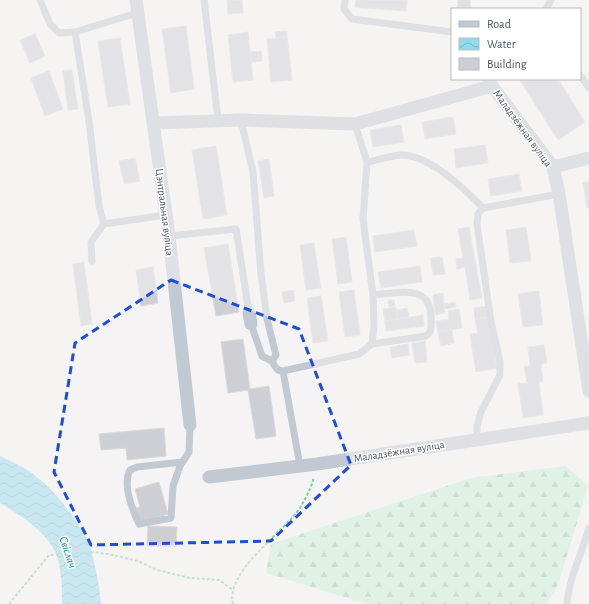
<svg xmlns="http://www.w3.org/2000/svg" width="589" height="604" font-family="'Alegreya Sans',sans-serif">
	<defs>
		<pattern id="forest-firs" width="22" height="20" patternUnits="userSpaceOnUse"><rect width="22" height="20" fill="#c3f1d5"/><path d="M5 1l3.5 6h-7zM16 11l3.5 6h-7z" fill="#a0c6b0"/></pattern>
		<pattern id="water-waves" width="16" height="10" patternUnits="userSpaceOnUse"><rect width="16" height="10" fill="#90daee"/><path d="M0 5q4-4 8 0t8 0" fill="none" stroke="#78b4c4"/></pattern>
	</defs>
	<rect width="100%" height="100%" fill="#f5f3f3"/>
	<path fill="url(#forest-firs)" d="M566,466L588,486L558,585L546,604H367L266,573L271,544L471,478Z"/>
	<path fill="url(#water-waves)" d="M0,456C13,462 26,468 37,477C56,491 81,525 90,547C96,566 99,585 101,604H62C62,585 62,563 52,546C42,529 17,513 0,503Z"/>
	<path fill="#cdcfd5" stroke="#d7d9de" d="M227,0H242L243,13L228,14Z
		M356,0H407L406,11L355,7Z
		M186,26L194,89L171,93L162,29Z
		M287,31V37L276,38L275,32Z
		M248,32L253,80L233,82L228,35Z
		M35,34L45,56L30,63L20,40Z
		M287,37L292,80L271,82L267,39Z
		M120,38L130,104L108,107L98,41Z
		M261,51L262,61L251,62L250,52Z
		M72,70L78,109L68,110L63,71Z
		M49,71L63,109L45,116L31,78Z
		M519,79H558L585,122L558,140Z
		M453,117L456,134L425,139L422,122Z
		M401,125L404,142L373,147L370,130Z
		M485,145L488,163L456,168L454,149Z
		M216,146L227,215L203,219L192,150Z
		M135,158L140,181L124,184L119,161Z
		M269,159L274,196L264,198L258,161Z
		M519,174L522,191L491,196L488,179Z
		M589,182V208H587L583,183Z
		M469,227L482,298L470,300L465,267L457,269L456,259L463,258L458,229Z
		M526,227L531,261L510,263L506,230Z
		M414,230L417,246L375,252L373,236Z
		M346,237L352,282L338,284L332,239Z
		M314,243L321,288L306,290L300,245Z
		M228,244L239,312L216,316L204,248Z
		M442,257L445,274L433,275L431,258Z
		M84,262L92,324L81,326L73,264Z
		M420,266L422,282L381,288L378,272Z
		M153,267L158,303L141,306L136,270Z
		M293,290L295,301L284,303L282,292Z
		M354,290L360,335L345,337L339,292Z
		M539,291L543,325L523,327L518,294Z
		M443,293L445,313L435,315L433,295Z
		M321,296L328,341L313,343L307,298Z
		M388,300H394L395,306L389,307Z
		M455,302L456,307L446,309L445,304Z
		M487,306L488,317L475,319L474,308Z
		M396,307L398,319L385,321L383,309Z
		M407,308L409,317L398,319L397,310Z
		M459,309L462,328L438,332L436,321L449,319L448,311Z
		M423,315L424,326L386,331L385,321Z
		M488,317L497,368L476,372L470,334L478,333L475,319Z
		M452,330L454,343L441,346L438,332Z
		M243,339L250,389L269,386L276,436L256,439L248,390L228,393L221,342Z
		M425,341L427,362L415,363L412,343Z
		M408,344L409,355L392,358L390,347Z
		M544,345L547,363L541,364L543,381L539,382L543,415L523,418L518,384L527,383L524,366H530L528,347Z
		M164,428L166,456L127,460L126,448L101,450L99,434Z
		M159,482L168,514L140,522L136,508L140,507L135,489Z
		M148,526L177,527L176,547L147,546Z"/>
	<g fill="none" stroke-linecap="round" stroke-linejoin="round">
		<path stroke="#7ad0a6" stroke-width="2" stroke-dasharray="3 2" stroke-linecap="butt" d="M9,604L49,555L93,552L108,554L138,561L157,570L190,578L219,580L233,590
			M233,604C225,571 283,533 300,508C306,498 311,488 314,477"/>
		<path stroke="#c1cad2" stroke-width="7" d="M40,0L50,24L59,33L75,32L137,13
			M204,0L218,120
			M345,0L344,9L352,19L452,32
			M546,9L551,0
			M75,32L89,121L99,206L104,224
			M580,75L589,88
			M241,120L253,172L261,274L267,319L276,355L272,361C275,367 277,371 283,371L359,354L372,344L374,326L373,295L363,219L367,162L355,124
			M367,162C378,160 390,156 401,155C428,154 465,189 483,208L559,194
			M169,236L236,229L249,313
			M92,261L91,242L104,224L166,215
			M251,324L262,356L272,361
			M372,344L426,336C433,331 431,325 431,316C430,283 396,293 373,295
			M283,371L300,466
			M477,440V426L481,412L500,375V362L491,322L477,224L478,214L483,208
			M182,462L137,467L130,470C122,485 132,509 139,524L171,518L173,486L180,466L189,452L190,425
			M567,604C569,578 582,553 589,528"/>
		<path stroke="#c1cad2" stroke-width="13" d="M136,0L169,236L190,425
			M464,9V0
			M489,79L492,86L553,167L559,194L589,391
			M154,123L241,120L355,124L492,86
			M553,167L589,158
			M249,313L251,324
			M209,477L317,464L589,423"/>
	</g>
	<path d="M0 0H589V604H0ZM171,280L299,329L351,465L271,541L91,545L54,472L75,343Z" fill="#f5f3f3" fill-opacity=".55" fill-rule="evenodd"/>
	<path fill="none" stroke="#1d4ed8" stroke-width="3" stroke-dasharray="8 5" stroke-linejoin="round" d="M171,280L299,329L351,465L271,541L91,545L54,472L75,343Z"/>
	<g text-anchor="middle" stroke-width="3" stroke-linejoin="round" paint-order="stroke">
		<g font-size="11" fill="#4a5661" stroke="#fff">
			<text transform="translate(523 128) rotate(54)" y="4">Маладзёжная вуліца</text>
			<text transform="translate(165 212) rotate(83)" y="4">Цэнтральная вуліца</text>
			<text transform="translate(399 451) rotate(-9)" y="4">Маладзёжная вуліца</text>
		</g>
		<g font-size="12" font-style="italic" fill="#0c7c9b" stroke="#fff">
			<text transform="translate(68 552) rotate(72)" y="4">Свіслач</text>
		</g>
	</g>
	<rect x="451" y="8" width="130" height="72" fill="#ffffff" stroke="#b7bbc0"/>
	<rect x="459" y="21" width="20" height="6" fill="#c1cad2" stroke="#b7bbc0"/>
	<text x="487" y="28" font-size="12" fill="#4a5661">Road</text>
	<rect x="459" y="38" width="20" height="12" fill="url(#water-waves)" stroke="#b7bbc0"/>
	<text x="487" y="48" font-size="12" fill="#4a5661">Water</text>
	<rect x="459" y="58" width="20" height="12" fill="#cdcfd5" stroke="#b7bbc0"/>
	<text x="487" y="68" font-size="12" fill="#4a5661">Building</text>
</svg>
